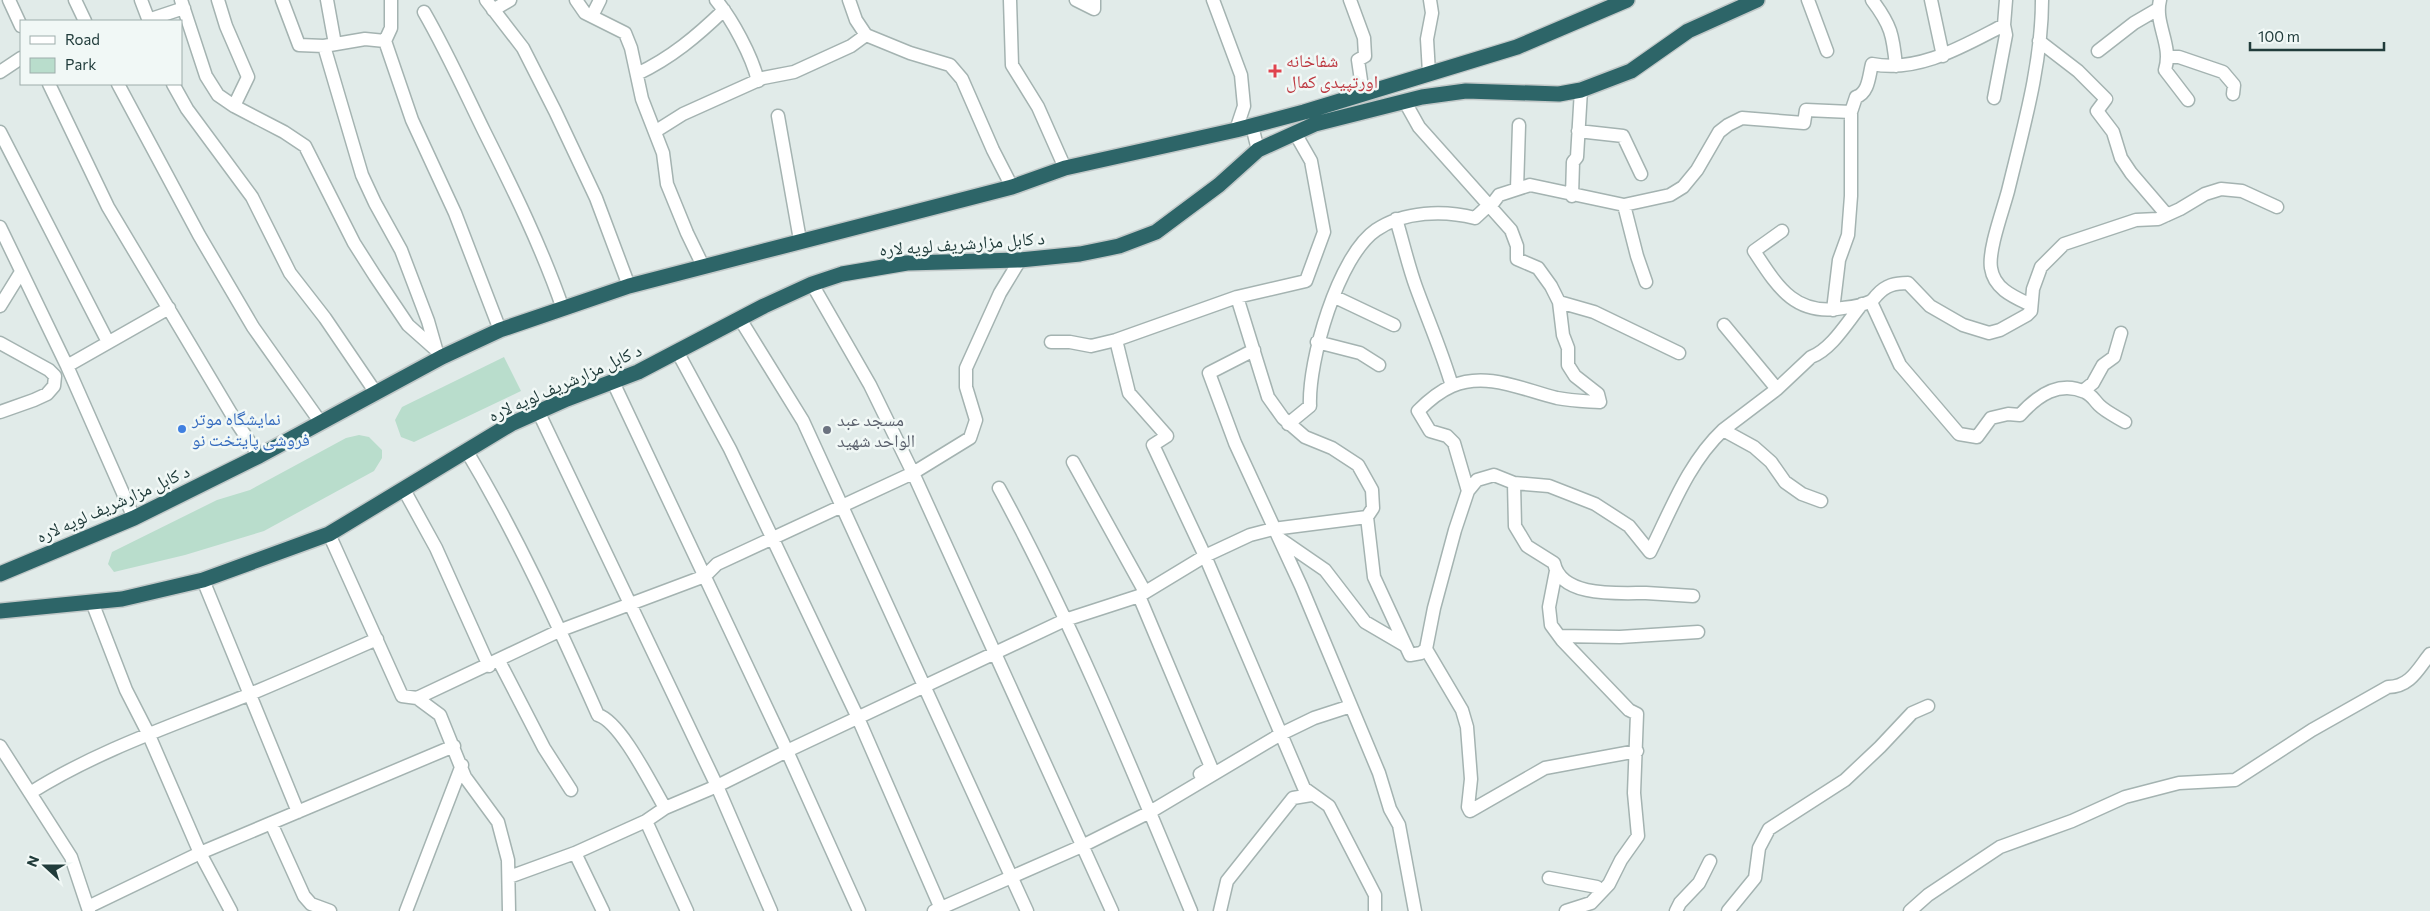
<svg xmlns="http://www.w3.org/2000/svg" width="2430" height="911" font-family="Commissioner,'Noto Naskh Arabic',sans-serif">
	<rect width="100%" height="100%" fill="#e1ebe9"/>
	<path fill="#b9ddcc" d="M504,357L521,391L414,442L401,437L395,420L402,407Z
		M359,435L369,437L382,450V458L374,471L264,531L185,555L114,572L108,564L112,552L217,500L250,490L346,438Z"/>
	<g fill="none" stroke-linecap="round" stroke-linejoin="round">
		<g stroke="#a4b3b1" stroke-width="15">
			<path id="minor" d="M9,0L21,26
				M75,0L85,21
				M141,0L149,21
				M181,0L206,76L218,95L234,106L284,132L305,146L354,243L375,276L408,325L435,349
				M218,0L226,26L248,77L234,106
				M282,0L299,45L324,46L365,39L385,41
				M327,0L335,44
				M391,0V28L385,41L412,120L455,213L500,330
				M486,0L523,48L555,111L596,198L629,286
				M576,0L585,13L625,33L631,48L642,99L663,153L667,184L687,233L703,266
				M716,0C732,19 752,56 758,81
				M849,0L856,20L866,35L910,53L950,65L962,79L993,150L1012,187
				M1010,0L1012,65L1038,107L1065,168
				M1076,0L1094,9V0
				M1213,0L1241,75L1244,106L1236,130
				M1350,0L1364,38L1365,56L1358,60L1363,94
				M1808,0L1827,51
				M1872,0C1891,25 1893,35 1896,66
				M1931,0L1943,56
				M2160,0C2154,24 2173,45 2165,70L2188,100
				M493,10L510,0
				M424,12C447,52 464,90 484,131C513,189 542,248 563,309
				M592,16L600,0
				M148,20L184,8
				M2039,41L2078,71L2106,99L2097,111L2113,132L2121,158L2131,173L2167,215
				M324,46L362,175L375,203L401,250L428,321L436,349
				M2098,51L2134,23L2158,9
				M2169,57H2179L2223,72L2234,85L2233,94
				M0,72L21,58
				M1429,73L1427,39L1432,13L1430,0
				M637,74C671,58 697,36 724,10
				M49,84L108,207L235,420L259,456
				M118,84L199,235L253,327L321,423
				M173,84L187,109L252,197L290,273L325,318L376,393
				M1994,98L2006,35L2004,25L2006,0
				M1405,102L1419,127L1511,230L1517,246V259L1538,268L1551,286L1559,302L1563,335L1568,348V365L1575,376L1598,394L1600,402C1585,401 1572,401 1557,398C1523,390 1487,371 1452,386C1438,392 1428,401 1418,411L1430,431L1447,436L1454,443L1468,491
				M778,116L800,240
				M1252,126L1258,150
				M656,131L683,114L763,78L794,72L851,46L866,35
				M1578,131L1623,136L1641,174
				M0,132L108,342
				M1517,189L1519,125
				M1572,196L1573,162L1577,157L1581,90
				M1624,205L1637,256L1646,282
				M1490,207L1499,195L1530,185L1624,205L1670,195L1683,187L1697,170L1719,132L1728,125L1742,118L1804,123L1806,110L1851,112
				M1396,219C1403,242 1408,265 1416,287C1428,320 1442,352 1452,386
				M0,227L67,366L134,518
				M1782,231L1754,251C1777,286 1795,317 1843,308C1851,307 1861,306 1869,302C1873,301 1874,298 1877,295C1886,285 1895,283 1908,283L1930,306L1963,325L1989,333L2000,330L2027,315L2031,311L2033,289L2041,267L2064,244L2136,220L2158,219L2180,209L2205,194L2221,189L2242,191L2277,207
				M812,284L870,385L913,473L1112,911
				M1237,297L1268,397L1283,418L1305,437L1332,448L1358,465L1372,490L1373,508L1367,517L1374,577L1410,655L1421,653L1426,649L1434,608L1455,530L1468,491L1477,480L1494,475L1514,483L1549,486L1595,504L1629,526L1650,552C1671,510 1688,463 1723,430L1754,447L1771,462L1785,482L1802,494L1821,501
				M1335,297L1394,325
				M1559,302L1594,312L1679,353
				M1871,302L1900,365L1959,434L1977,437L1991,418L2008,414L2020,415C2037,396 2059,380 2085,392C2092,395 2094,400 2099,405C2106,412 2117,417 2125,422
				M2031,305C2014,297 1994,289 1991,268C1988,250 2003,210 2008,191C2023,129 2042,64 2042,0
				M0,306L21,272
				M1833,310L1839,260L1848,235L1851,196V112L1856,97C1869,93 1869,75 1872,64C1919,73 1963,46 2004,25
				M740,319L803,421L1027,911
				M1724,325L1777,389
				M1116,340L1129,393L1167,436L1153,445L1205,556L1304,788L1329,806L1375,895V911
				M1051,342H1070L1091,346L1116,340L1237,297L1306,281L1324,232L1311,161L1295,133
				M1317,342L1360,353L1379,365
				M0,343L49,370L55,376L54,386L47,394L34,400L0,412
				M1254,350L1209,373L1235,443L1301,586L1379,773L1390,809L1399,825L1415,911
				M678,353L730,449L858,718L942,911
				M67,366L169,308
				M613,382L787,751L859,911
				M2083,391L2093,383L2103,365L2114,357L2121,333
				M538,411L717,786L771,911
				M1288,424L1310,406C1308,361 1338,256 1376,230C1404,211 1444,210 1475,218L1489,205
				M1723,430L1777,389L1811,357C1832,349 1848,321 1862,304
				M466,450C517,535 558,625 598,715C621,722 652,786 665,808
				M1073,462L1145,592
				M1514,483L1515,526L1527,546L1554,563C1561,598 1619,593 1646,593C1662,594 1677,595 1693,596
				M403,488L436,548L489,666
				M999,488C1073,624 1132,769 1191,911
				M329,534L402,696L417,698L440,715L465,777L498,822L508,860L509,911
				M1280,539L1325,570L1365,622L1406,646
				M1556,571L1549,607L1551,625L1562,640L1629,710L1637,714L1634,793L1638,836L1621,860L1609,884L1591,903L1566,911
				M203,580L298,812
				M1139,596L1211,767L1200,774
				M92,602L126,690L148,733L200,853L231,911
				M1560,636L1620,637L1698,632
				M1426,649L1462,710L1467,727L1471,779L1468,807L1470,811L1545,768L1637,751
				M499,661L544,748L571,790
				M417,698L561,630L705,576L717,564L913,473L970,438L976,420L966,387V368L1000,293L1020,260
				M0,746L71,857L89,911
				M30,793C98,750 174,725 248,695C291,677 334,658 377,639
				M646,821L687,911
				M271,823L304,896L311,904L330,911
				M575,853L603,911
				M509,877L575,853L646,821L665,808L717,786L787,751L1065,620L1139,596L1205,556L1250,535L1273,529L1367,517
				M1549,878L1597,887L1600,892
				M88,907L200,853L454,746
				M406,911L462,765
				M934,911L1082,846L1150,812L1281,734L1314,718L1351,706
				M1220,911L1227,881L1293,798L1311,795
				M1676,911L1680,903L1699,883L1710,861
				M1728,911L1755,878L1759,848L1769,829L1845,780L1880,747L1912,713L1928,706
				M1910,911L1928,895L2000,847L2072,821L2125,797L2179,783L2235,780L2312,730L2388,687C2410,687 2418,669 2430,654"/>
		</g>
		<g stroke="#c1c8c8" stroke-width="18">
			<path id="highway" d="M0,574L134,518L259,456L442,357L500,330L629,286L1012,187L1065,168L1236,130L1304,112L1517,47L1627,0
				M0,611L122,599L203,580L329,534L511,424L567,399L638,372L764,306L812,284L842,274L907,263L1020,260L1080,254L1119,246L1156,232L1219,185L1258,150L1315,124L1422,97L1466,91L1559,94L1581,90L1631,71L1688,31L1757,0"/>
		</g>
		<use href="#minor" stroke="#fff" stroke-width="12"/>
		<use href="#highway" stroke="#2d6568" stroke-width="15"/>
	</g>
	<path fill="#e0444e" stroke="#f1f8f6" stroke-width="2" d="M1272.5 63.5h5v5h5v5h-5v5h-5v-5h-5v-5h5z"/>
	<circle fill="#3f7fe0" stroke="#f1f8f6" stroke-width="2" cx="182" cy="429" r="5"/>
	<circle fill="#6b7280" stroke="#f1f8f6" stroke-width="2" cx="827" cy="430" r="5"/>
	<g text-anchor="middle" stroke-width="5" stroke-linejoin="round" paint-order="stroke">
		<g font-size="18" fill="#be3a42" stroke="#f1f8f6" text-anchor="start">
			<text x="1286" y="67">شفاخانه<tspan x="1286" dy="21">اورتپیدی کمال</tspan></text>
		</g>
		<g font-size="18" fill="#213c3b" stroke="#f1f8f6">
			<text transform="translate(962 244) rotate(-4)" y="6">د کابل مزارشریف لویه لاره</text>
			<text transform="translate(565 383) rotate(-24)" y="6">د کابل مزارشریف لویه لاره</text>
			<text transform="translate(113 504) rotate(-24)" y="6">د کابل مزارشریف لویه لاره</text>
		</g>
		<g font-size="18" fill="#366cbe" stroke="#f1f8f6" text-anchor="start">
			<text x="192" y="425">نمایشگاه موتر<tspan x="192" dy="21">فروشی پایتخت نو</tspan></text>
		</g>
		<g font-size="18" fill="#5b616d" stroke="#f1f8f6" text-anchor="start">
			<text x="837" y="426">مسجد عبد<tspan x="837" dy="21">الواحد شهید</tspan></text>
		</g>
	</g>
	<rect x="20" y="20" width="162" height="65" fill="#f1f8f6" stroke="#9eadab"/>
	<rect x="30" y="36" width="25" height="8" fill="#ffffff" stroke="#9eadab"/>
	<text x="65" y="45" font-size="15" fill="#213c3b">Road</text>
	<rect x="30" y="58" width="25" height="15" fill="#b9ddcc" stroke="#9eadab"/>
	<text x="65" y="70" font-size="15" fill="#213c3b">Park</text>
	<g transform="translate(45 866) rotate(291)" stroke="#f1f8f6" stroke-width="4" paint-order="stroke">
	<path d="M0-4L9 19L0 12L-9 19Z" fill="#213c3b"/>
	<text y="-8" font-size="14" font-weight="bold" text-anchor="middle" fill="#213c3b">N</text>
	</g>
	<path d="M2250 42v8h134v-8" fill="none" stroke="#213c3b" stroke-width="2.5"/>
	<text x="2258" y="42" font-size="15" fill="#213c3b" stroke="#f1f8f6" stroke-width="4" paint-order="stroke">100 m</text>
</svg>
